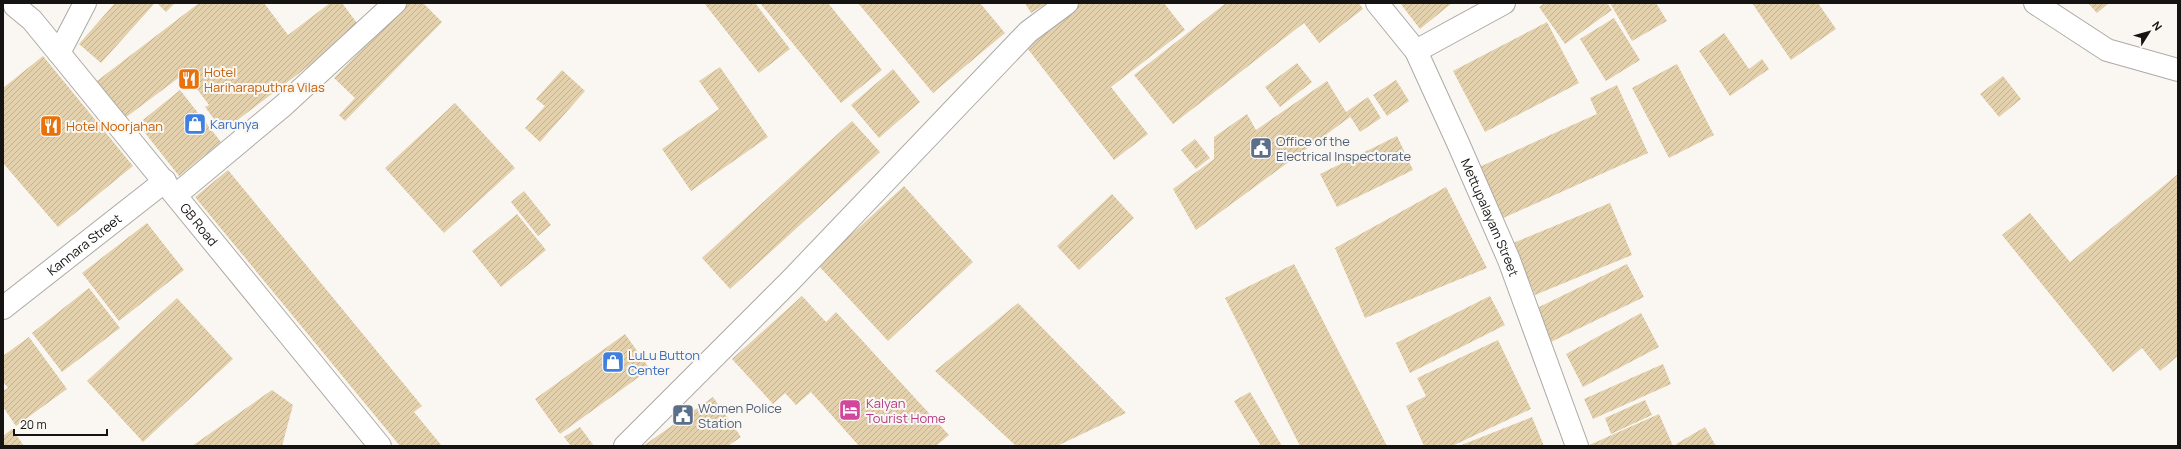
<svg xmlns="http://www.w3.org/2000/svg" width="2181" height="449" font-family="Manrope,sans-serif">
	<defs>
		<pattern id="building-hatch" width="6" height="6" patternUnits="userSpaceOnUse"><rect width="6" height="6" fill="#e3d0ad"/><path d="M-1 1l2-2M0 6l6-6M5 7l2-2" fill="none" stroke="#c2b294"/></pattern>
	</defs>
	<rect width="100%" height="100%" fill="#faf7f3"/>
	<path fill="url(#building-hatch)" d="M115,3H155L101,63L79,44Z
		M157,3H175L166,12Z
		M199,3H264L288,35L330,3H342L360,27L223,131L205,107L209,105L185,73L121,121L93,84Z
		M407,3H423L442,22L345,121L339,115L355,98L334,78Z
		M704,3H755L790,49L759,73Z
		M760,3H828L882,70L841,103Z
		M858,3H980L1005,33L933,93Z
		M1025,3H1047L1031,13Z
		M1077,3H1127L1128,5L1130,3H1164L1185,30L1111,87L1148,134L1114,160L1024,44Z
		M1226,3H1359L1363,9L1319,43L1304,23L1173,124L1134,75Z
		M1400,3H1452L1420,29Z
		M1545,3H1607L1612,10L1565,44L1539,7Z
		M1610,3H1656L1667,21L1632,41Z
		M1752,3H1818L1836,29L1791,60Z
		M2088,3H2109L2097,13Z
		M1614,18L1640,60L1606,81L1580,39Z
		M1547,22L1579,83L1485,132L1453,71Z
		M1724,33L1749,69L1762,59L1769,69L1730,96L1699,51Z
		M43,56L133,166L58,227L3,163V88Z
		M1297,63L1312,82L1280,107L1265,87Z
		M1677,64L1714,135L1669,158L1632,88Z
		M720,67L768,137L691,191L662,149L719,109L699,81Z
		M893,69L920,102L879,138L851,105Z
		M562,70L585,91L540,142L525,128L545,106L536,99Z
		M2003,76L2021,99L1999,117L1980,94Z
		M1396,80L1409,101L1387,116L1373,95Z
		M1327,81L1346,112L1368,97L1381,118L1360,132L1348,113L1350,117L1196,230L1173,189L1214,159V137L1247,114L1256,130Z
		M1617,85L1648,153L1501,219L1477,168L1597,114L1590,98Z
		M180,90L221,142L179,176L138,124Z
		M455,103L515,168L444,233L385,168Z
		M852,121L880,152L730,289L702,258Z
		M1397,136L1413,170L1337,207L1320,174Z
		M1195,139L1210,158L1196,169L1181,150Z
		M228,170L422,406L414,412L442,446H400L195,197Z
		M2178,174V356L2160,371L2142,348L2113,372L2002,235L2030,213L2070,262Z
		M904,186L973,262L888,341L818,265Z
		M1446,187L1487,268L1365,318L1335,248Z
		M524,191L551,225L538,236L511,202Z
		M1112,194L1134,218L1079,270L1057,246Z
		M1610,203L1632,255L1535,295L1513,243Z
		M517,214L546,250L501,287L472,251Z
		M147,223L184,270L119,321L82,273Z
		M1294,264L1387,446H1300L1225,298Z
		M1627,264L1644,297L1549,343L1533,310Z
		M89,288L120,328L62,372L32,333Z
		M802,296L826,322L836,312L949,435L936,446H859L811,392L796,405L785,393L773,404L732,359Z
		M1490,296L1505,325L1410,373L1396,343Z
		M177,298L233,359L143,442L87,381Z
		M1018,303L1126,413L1057,446H1016L935,371Z
		M1641,313L1659,347L1583,387L1566,354Z
		M625,334L650,369L560,434L535,399Z
		M29,337L67,389L16,426L3,407V391L8,388L3,382V356Z
		M1498,340L1531,409L1452,446H1424L1406,406L1426,396L1417,378Z
		M1663,364L1671,384L1593,419L1584,399Z
		M272,390L293,405L282,446H192Z
		M1250,392L1282,446H1261L1234,401Z
		M713,397L741,437L728,446H643Z
		M1645,400L1652,415L1611,434L1605,418Z
		M1659,414L1673,446H1587Z
		M1532,417L1544,446H1459Z
		M580,427L594,446H571L564,437Z
		M1705,427L1716,446H1677L1676,444Z
		M12,429L24,446H3V436Z"/>
	<g fill="none" stroke-linecap="round" stroke-linejoin="round">
		<g stroke="#adaaa6" stroke-width="24">
			<g id="street">
				<path id="s1" d="M1377,3L1416,51L1458,143L1509,260L1577,446"/>
				<path d="M2035,3L2107,50L2178,70"/>
				<path d="M1416,51L1504,3"/>
				<path d="M176,195L284,105L395,3"/>
				<path id="s2" d="M3,308L165,181"/>
				<path d="M625,446L791,280L1028,32L1067,3"/>
			</g>
		</g>
		<g stroke="#adaaa6" stroke-width="24">
			<g id="secondary">
				<path id="s3" d="M15,6L32,20L59,53L380,446"/>
				<path d="M59,53L85,3"/>
			</g>
		</g>
		<use href="#street" stroke="#fff" stroke-width="22"/>
		<use href="#secondary" stroke="#fff" stroke-width="22"/>
	</g>
	<defs>
		<g id="restaurant-square" transform="scale(1.15)"><rect x="-9" y="-9" width="18" height="18" rx="4" fill="#e8710a" stroke="#faf7f3"/><path d="M-5-6h1v4h1v-4h1v4h1v-4h1v5L-1.5 .5V6h-2V.5L-5-1ZM5-6V6H3V1.5H1.5Q1.5-4 5-6Z" fill="#fff"/></g>
		<g id="shop-square" transform="scale(1.15)"><rect x="-9" y="-9" width="18" height="18" rx="4" fill="#3f7fe0" stroke="#faf7f3"/><path d="M-5-2.5h2.3a2.7 3.5 0 0 1 5.4 0H5L5.5 6h-11ZM-1.5-2.5h3a1.5 2.3 0 0 0-3 0Z" fill="#fff"/></g>
		<g id="civic-square" transform="scale(1.15)"><rect x="-9" y="-9" width="18" height="18" rx="4" fill="#5c6f8a" stroke="#faf7f3"/><path d="M-.6-6.5H3V-4.5H.6V-3L4-1V1h2V6H-6V1h2V-1L-.6-3ZM-1.2 2.5V6h2.4V2.5Z" fill="#fff"/></g>
		<g id="hotel-square" transform="scale(1.15)"><rect x="-9" y="-9" width="18" height="18" rx="4" fill="#d1479c" stroke="#faf7f3"/><path d="M-6-4.5h1.5V1H6V5H4.5V3h-9V5H-6ZM-4 0a1.8 1.8 0 1 1 3.6 0ZM.5 0V-2.5h3Q6-2.5 6 0Z" fill="#fff"/></g>
	</defs>
	<g fill-rule="evenodd">
		<use href="#restaurant-square" x="189" y="79"/>
		<use href="#shop-square" x="195" y="124"/>
		<use href="#restaurant-square" x="51" y="126"/>
		<use href="#civic-square" x="1261" y="148"/>
		<use href="#shop-square" x="613" y="362"/>
		<use href="#hotel-square" x="850" y="410"/>
		<use href="#civic-square" x="683" y="415"/>
	</g>
	<g text-anchor="middle" stroke-width="4" stroke-linejoin="round" paint-order="stroke">
		<g font-size="13" fill="#c56008" stroke="#faf7f3" text-anchor="start">
			<text x="204" y="77">Hotel<tspan x="204" dy="15">Hariharaputhra Vilas</tspan></text>
			<text x="66" y="131">Hotel Noorjahan</text>
		</g>
		<g font-size="13" fill="#366cbe" stroke="#faf7f3" text-anchor="start">
			<text x="210" y="129">Karunya</text>
			<text x="628" y="360">LuLu Button<tspan x="628" dy="15">Center</tspan></text>
		</g>
		<g font-size="13" fill="#4e5e75" stroke="#faf7f3" text-anchor="start">
			<text x="1276" y="146">Office of the<tspan x="1276" dy="15">Electrical Inspectorate</tspan></text>
			<text x="698" y="413">Women Police<tspan x="698" dy="15">Station</tspan></text>
		</g>
		<g font-size="13" fill="#151413" stroke="#faf7f3">
			<text dy="5" stroke="none"><textPath href="#s1" startOffset="244">Mettupalayam Street</textPath></text>
			<text dy="5" stroke="none"><textPath href="#s3" startOffset="286">GB Road</textPath></text>
			<text dy="5" stroke="none"><textPath href="#s2" startOffset="103">Kannara Street</textPath></text>
		</g>
		<g font-size="13" fill="#b23c85" stroke="#faf7f3" text-anchor="start">
			<text x="866" y="408">Kalyan<tspan x="866" dy="15">Tourist Home</tspan></text>
		</g>
	</g>
	<rect width="2181" height="449" fill="none" stroke="#151413" stroke-width="8"/>
	<g transform="translate(2149 32) rotate(53)" stroke="#faf7f3" stroke-width="3" paint-order="stroke">
	<path d="M0-3L7 15L0 10L-7 15Z" fill="#151413"/>
	<text y="-6" font-size="11" font-weight="bold" text-anchor="middle" fill="#151413">N</text>
	</g>
	<path d="M14 429v6h93v-6" fill="none" stroke="#151413" stroke-width="2"/>
	<text x="20" y="429" font-size="12" fill="#151413" stroke="#faf7f3" stroke-width="3" paint-order="stroke">20 m</text>
</svg>
